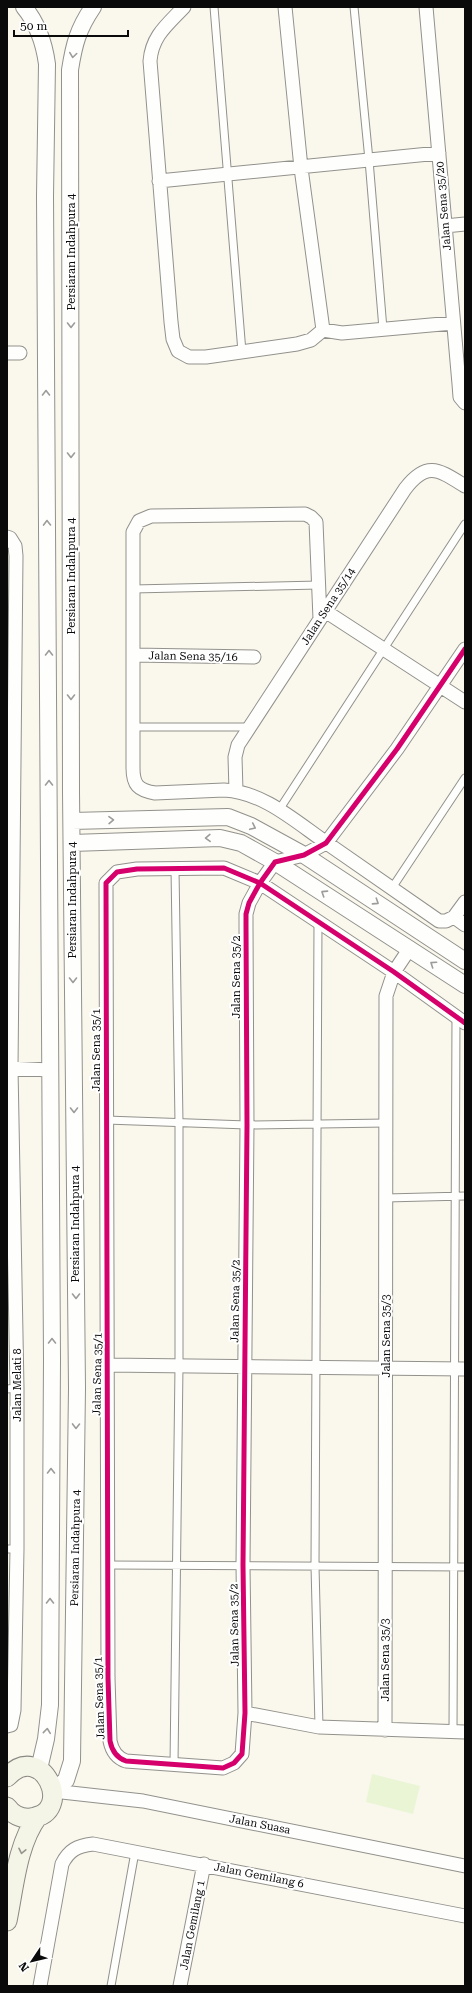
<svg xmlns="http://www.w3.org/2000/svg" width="472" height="1993" font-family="'Roboto Serif',serif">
	<rect width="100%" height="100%" fill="#faf8ed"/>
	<path fill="#eaf5d5" d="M372,1774L420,1786L413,1814L366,1802Z"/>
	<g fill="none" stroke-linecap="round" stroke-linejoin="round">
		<g stroke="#92918c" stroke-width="9">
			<path id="service" d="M214,7L242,352
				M354,7L369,160L383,329
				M133,589L319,585
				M133,727H250
				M279,810L465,524
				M392,888L465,778
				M318,922L315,1566L319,1727
				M106,1120L247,1125L386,1123
				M386,1198L465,1196
				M7,1389L17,1388
				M7,1549H17
				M107,1565L465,1567
				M453,1732L456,1016
				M174,1765L179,1366V1123L175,869
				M111,1986L135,1852"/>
		</g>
		<g stroke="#92918c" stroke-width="15">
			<path id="minor" d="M184,7C167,25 152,36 150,61L171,322L173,339L178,351L189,357H206L297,344L311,340L323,330L342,333L453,323
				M285,7L301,168L323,330
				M426,7L459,384L460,397L465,403
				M159,181L439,153
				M445,226L465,224
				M7,353H20
				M7,537L10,538L15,546L16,556L11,1068L17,1388V1549L14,1710L11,1725L7,1726
				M325,611L465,702
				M320,619L316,522L311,517L305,514L151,516L139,521L133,532V768C133,785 138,790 155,793L224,790C265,792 298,824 331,846C367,871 403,896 439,921H446L454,917L465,925
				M465,649L397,749L326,843L304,855L275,862L260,883L249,903L246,914V925L247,1125L243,1565L245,1713L242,1754L234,1763L223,1768L126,1761C117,1758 112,1751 110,1741L108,1678L106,883L117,872L137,869L224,868L260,883L394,972L465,1023
				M133,655L254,657
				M236,791L235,757L238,745L405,489C427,460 439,470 465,486
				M454,917L465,902
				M7,1068L50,1070
				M107,1365L465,1369
				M245,1713L319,1727L465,1732
				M385,1730L386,996L394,972L410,948
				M53,1791L143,1801L465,1866
				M40,1986L62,1864C69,1850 77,1846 93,1844L465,1916
				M180,1986L204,1864"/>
		</g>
		<g stroke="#92918c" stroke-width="18">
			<path id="tertiary" d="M24,7C38,24 44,42 47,64L45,196L52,1359L50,1705L46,1739L39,1769
				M72,821L228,817L251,826L304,855L465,961
				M72,843L220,838L241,843L275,862L465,985
				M53,1791L66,1780L72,1761L77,1388L71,792L70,70C74,44 78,29 93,7"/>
		</g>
		<g stroke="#898883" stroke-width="21">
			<path id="secondary" d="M7,1777C42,1739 76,1813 31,1818C21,1819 12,1814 7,1807
				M7,1921C14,1887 17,1844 38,1816"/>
		</g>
		<use href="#service" stroke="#fefefc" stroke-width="7"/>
		<use href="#minor" stroke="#fefefc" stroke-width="13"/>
		<use href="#tertiary" stroke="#fefefc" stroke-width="16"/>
		<use href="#secondary" stroke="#f4f4e7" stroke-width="19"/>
		<g stroke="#fff" stroke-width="8">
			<path id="cycleway" d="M465,649L397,749L326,843L304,855L275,862L260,883L249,903L246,914V925L247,1125L243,1565L245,1713L242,1754L234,1763L223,1768L126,1761C117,1758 112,1751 110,1741L108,1678L106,883L117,872L137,869L224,868L260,883L394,972L465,1023"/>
		</g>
		<use href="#cycleway" stroke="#d6006c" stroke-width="5"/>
	</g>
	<defs><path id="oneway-chevron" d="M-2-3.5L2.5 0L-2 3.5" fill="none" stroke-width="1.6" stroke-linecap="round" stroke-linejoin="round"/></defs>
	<g stroke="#9c9c9b">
		<use href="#oneway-chevron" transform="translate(73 55) rotate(98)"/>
		<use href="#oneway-chevron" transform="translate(71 325) rotate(90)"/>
		<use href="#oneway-chevron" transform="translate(46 393) rotate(-90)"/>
		<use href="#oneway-chevron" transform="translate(71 455) rotate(90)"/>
		<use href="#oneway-chevron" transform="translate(47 523) rotate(-91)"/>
		<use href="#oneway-chevron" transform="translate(49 653) rotate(-90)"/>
		<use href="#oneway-chevron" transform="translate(71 697) rotate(90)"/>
		<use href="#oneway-chevron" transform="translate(49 783) rotate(-90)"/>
		<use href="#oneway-chevron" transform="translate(111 820) rotate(-1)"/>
		<use href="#oneway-chevron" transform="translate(253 827) rotate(25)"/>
		<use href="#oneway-chevron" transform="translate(208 838) rotate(178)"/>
		<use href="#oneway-chevron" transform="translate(324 893) rotate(-147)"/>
		<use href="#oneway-chevron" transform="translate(376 902) rotate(33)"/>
		<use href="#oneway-chevron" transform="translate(433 964) rotate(-146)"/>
		<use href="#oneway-chevron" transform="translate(73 980) rotate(90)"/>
		<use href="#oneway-chevron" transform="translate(74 1110) rotate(90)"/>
		<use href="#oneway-chevron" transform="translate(76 1296) rotate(90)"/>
		<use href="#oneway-chevron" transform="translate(52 1341) rotate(-90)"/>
		<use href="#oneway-chevron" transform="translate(76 1426) rotate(91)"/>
		<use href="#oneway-chevron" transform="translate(51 1471) rotate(-90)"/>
		<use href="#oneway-chevron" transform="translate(50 1601) rotate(-90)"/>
		<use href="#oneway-chevron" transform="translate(47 1731) rotate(-84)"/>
	</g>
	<use stroke="#96968f" href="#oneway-chevron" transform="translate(22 1851) rotate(102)"/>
	<g text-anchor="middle" stroke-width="4" stroke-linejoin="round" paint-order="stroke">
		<g font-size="11" fill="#0a0a0a" stroke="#fff">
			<text transform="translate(443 206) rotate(-95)" y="4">Jalan Sena 35/20</text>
			<text transform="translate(71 252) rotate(-90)" y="4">Persiaran Indahpura 4</text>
			<text transform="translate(71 576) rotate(-90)" y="4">Persiaran Indahpura 4</text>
			<text transform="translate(328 606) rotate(-57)" y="4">Jalan Sena 35/14</text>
			<text transform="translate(193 656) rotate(1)" y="4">Jalan Sena 35/16</text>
			<text transform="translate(72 900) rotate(-90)" y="4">Persiaran Indahpura 4</text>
			<text transform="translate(236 977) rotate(-90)" y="4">Jalan Sena 35/2</text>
			<text transform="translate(96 1050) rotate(-90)" y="4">Jalan Sena 35/1</text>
			<text transform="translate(75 1224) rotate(-90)" y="4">Persiaran Indahpura 4</text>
			<text transform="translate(235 1301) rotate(-89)" y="4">Jalan Sena 35/2</text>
			<text transform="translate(386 1336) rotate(-90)" y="4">Jalan Sena 35/3</text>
			<text transform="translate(97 1374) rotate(-89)" y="4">Jalan Sena 35/1</text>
			<text transform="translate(17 1385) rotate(-90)" y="4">Jalan Melati 8</text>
			<text transform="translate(75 1548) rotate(-89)" y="4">Persiaran Indahpura 4</text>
			<text transform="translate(234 1625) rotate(-91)" y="4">Jalan Sena 35/2</text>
			<text transform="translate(385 1660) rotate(-90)" y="4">Jalan Sena 35/3</text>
			<text transform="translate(99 1698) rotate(-92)" y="4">Jalan Sena 35/1</text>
			<text transform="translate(260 1824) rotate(11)" y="4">Jalan Suasa</text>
			<text transform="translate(259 1875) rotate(11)" y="4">Jalan Gemilang 6</text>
			<text transform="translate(192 1925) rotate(-79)" y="4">Jalan Gemilang 1</text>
		</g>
	</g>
	<rect width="472" height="1993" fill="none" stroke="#0a0a0a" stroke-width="16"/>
	<g transform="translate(32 1961) rotate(235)" stroke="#ffffff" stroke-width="3" paint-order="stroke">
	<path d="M0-3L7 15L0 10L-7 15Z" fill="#0a0a0a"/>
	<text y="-6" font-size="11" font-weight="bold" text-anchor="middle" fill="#0a0a0a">N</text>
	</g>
	<path d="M14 30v6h114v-6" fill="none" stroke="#0a0a0a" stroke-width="2"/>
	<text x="20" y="30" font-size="12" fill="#0a0a0a" stroke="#ffffff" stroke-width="3" paint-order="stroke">50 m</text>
</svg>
